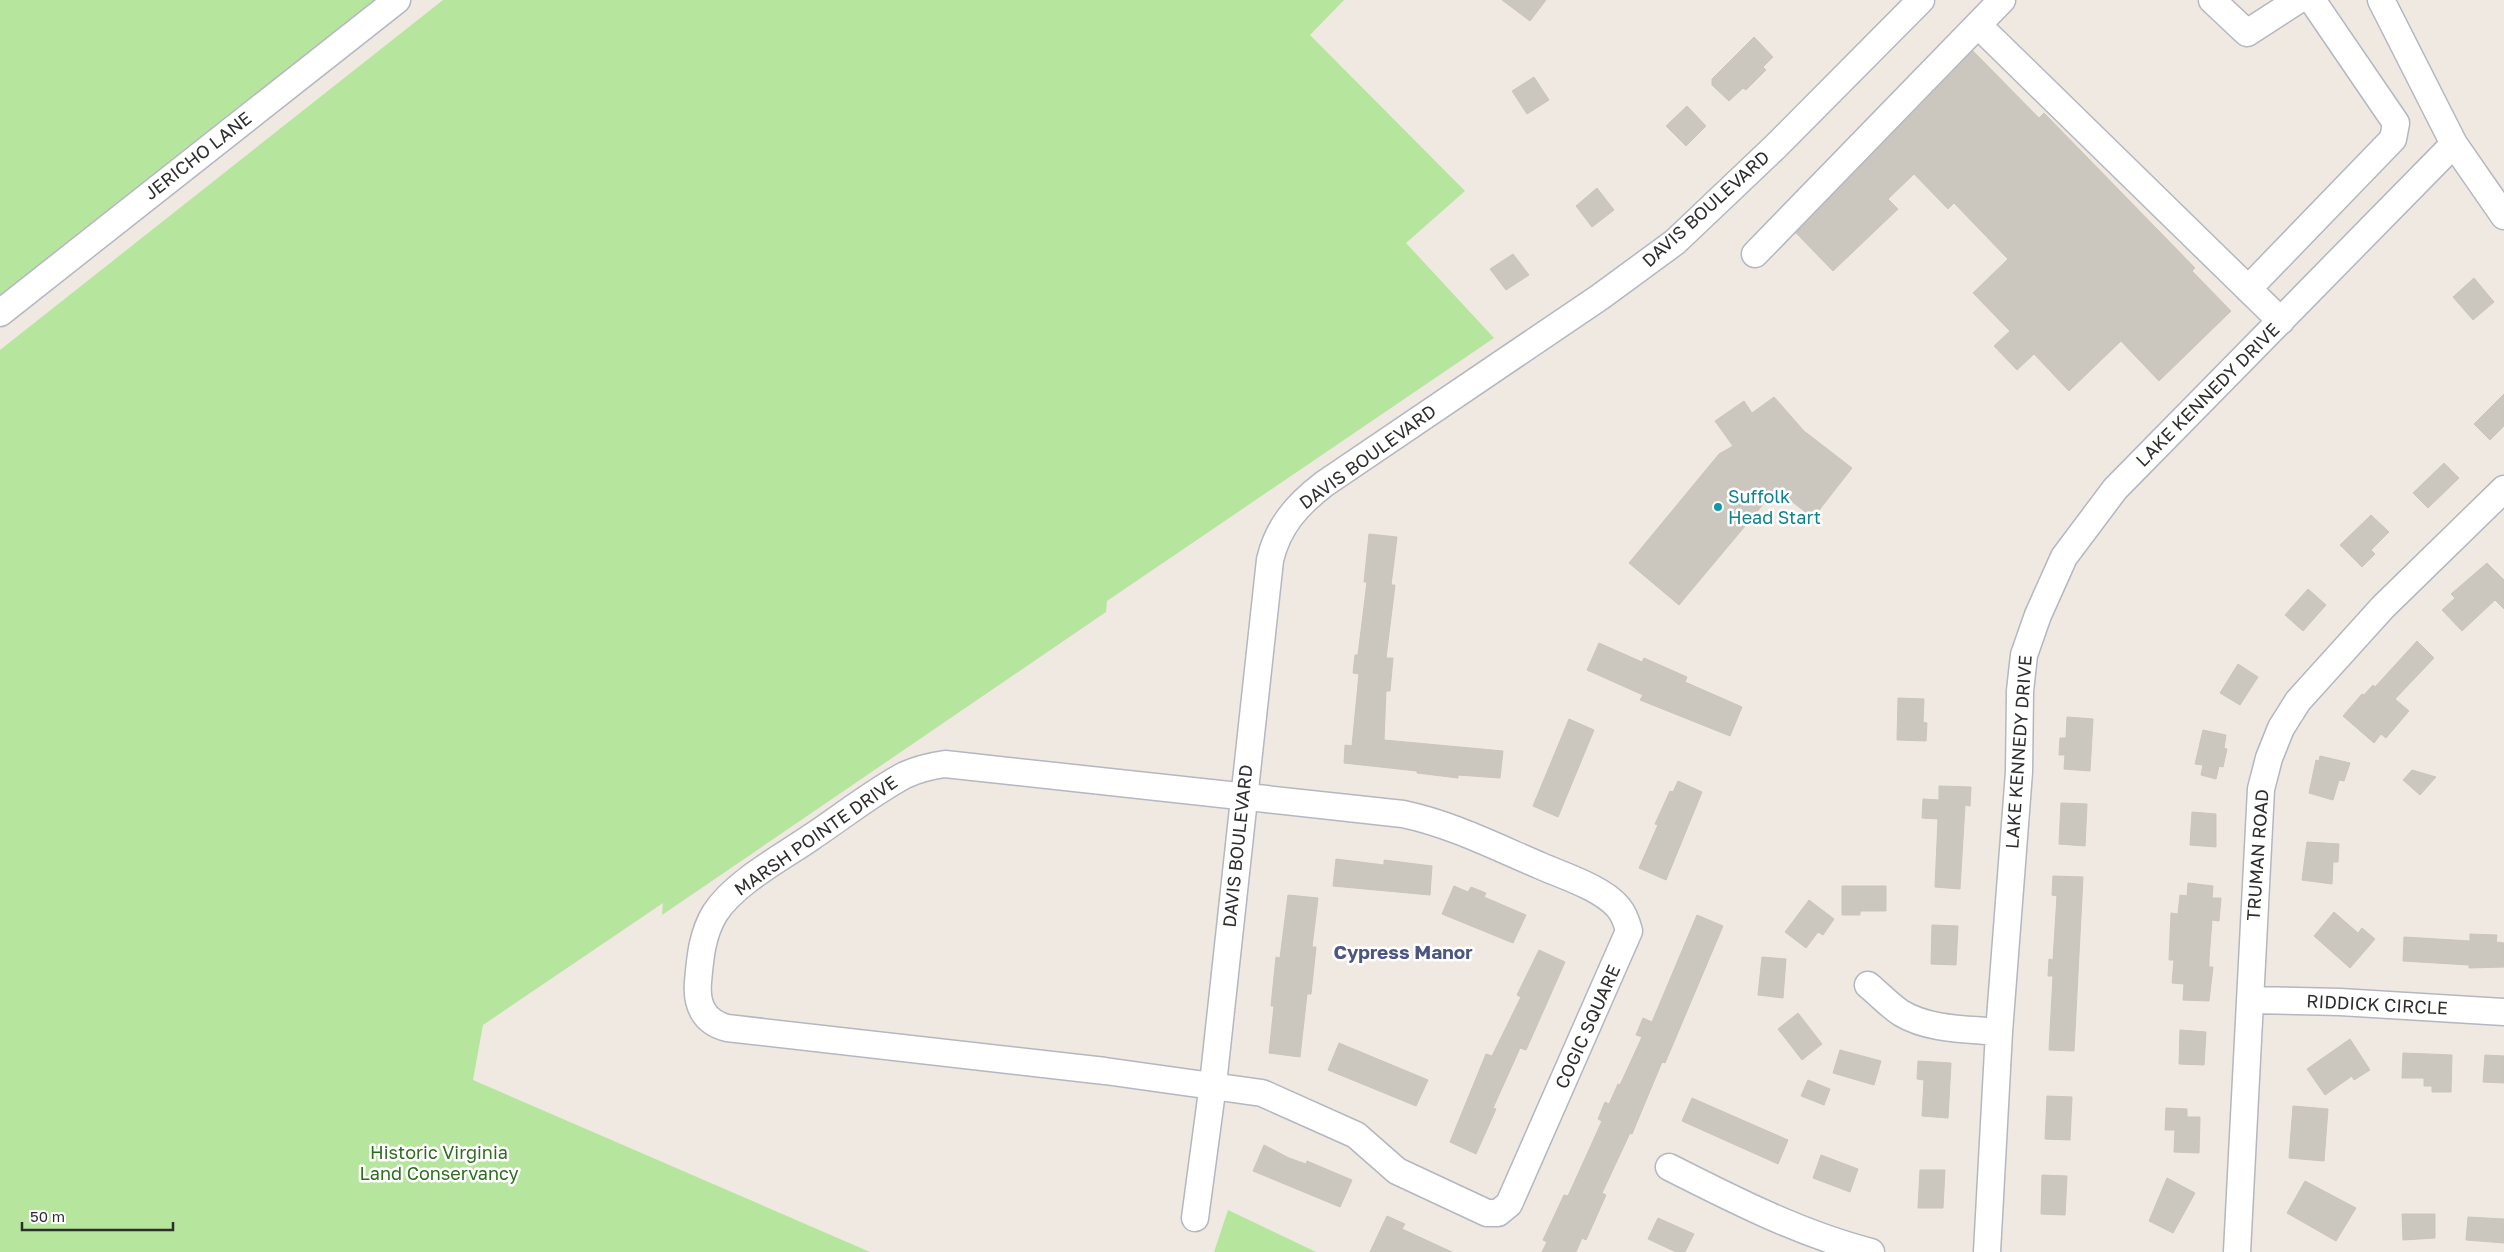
<svg xmlns="http://www.w3.org/2000/svg" width="2504" height="1252" font-family="'Golos Text',sans-serif">
	<rect width="100%" height="100%" fill="#efe9e1"/>
	<path fill="#b6e59e" d="M0,0H388L0,309Z
		M443,0H1344L1310,35L1465,191L1406,243L1494,338L1107,601L1106,612L662,915L663,903L483,1025L473,1080L870,1252H0V350Z
		M1228,1210L1316,1252H1214Z"/>
	<path fill="#cbc7bf" stroke="#cbc5ba" d="M1502,0H1546L1530,21Z
		M1754,37L1773,57L1763,67L1766,70L1746,90L1743,88L1729,101L1712,85V79Z
		M1973,51L2039,118L2044,113L2195,268L2192,271L2231,311L2159,381L2121,341L2069,391L2034,354L2017,370L1994,346L2010,331L1973,293L2008,259L1954,203L1948,209L1914,174L1888,199L1898,209L1833,271L1796,233Z
		M1534,77L1549,100L1527,114L1512,91Z
		M1687,106L1706,126L1686,146L1666,126Z
		M1597,188L1614,210L1592,227L1576,206Z
		M1513,254L1529,275L1506,290L1490,269Z
		M2474,278L2494,302L2473,320L2453,297Z
		M2504,394V426L2490,440L2474,424Z
		M1774,397L1804,431L1852,468L1813,518L1776,489L1679,605L1629,563L1719,454L1733,446L1715,421L1744,401L1752,413Z
		M2444,463L2459,478L2428,508L2413,493Z
		M2371,515L2389,532L2371,550L2375,554L2362,567L2340,545Z
		M1369,534L1397,537L1391,585H1395L1386,658H1393L1390,691H1386L1384,740L1503,751L1500,778L1458,775V778L1417,773V771L1344,763L1345,745L1352,746L1359,674L1353,673L1355,655H1358L1367,582H1364Z
		M2487,563L2504,580V609L2495,600L2462,631L2442,610L2455,598L2451,594Z
		M2308,589L2326,605L2303,631L2285,615Z
		M2417,641L2434,658L2395,699L2409,711L2386,738L2381,734L2374,743L2343,716L2362,694L2364,695L2373,685L2375,687Z
		M1599,643L1642,662L1644,658L1687,677L1685,682L1742,707L1730,736L1640,700L1643,695L1587,670Z
		M2238,664L2258,677L2240,705L2220,693Z
		M1898,698L1924,699L1923,722L1927,723L1926,741L1897,740Z
		M2067,717L2093,719L2090,771L2064,769L2065,755H2059L2060,738H2066Z
		M1569,719L1594,730L1558,817L1533,806Z
		M2203,730L2226,735L2224,748L2227,749L2223,767L2219,766L2216,779L2201,775L2203,765L2195,764Z
		M2320,756L2350,763L2344,781L2339,780L2333,800L2309,793L2316,760L2319,761Z
		M2412,770L2436,777L2420,795L2403,780Z
		M1678,781L1702,792L1666,880L1639,868L1658,825L1655,824L1670,791L1673,792Z
		M1939,786L1971,787L1970,806L1965,805L1960,889L1935,887L1938,819L1922,818L1923,799L1939,800Z
		M2061,803L2087,804L2085,846L2059,844Z
		M2192,812L2216,814V847L2190,845Z
		M2307,842L2339,844L2338,862H2333L2332,884L2302,880Z
		M1336,859L1384,865V860L1432,866L1430,895L1333,886Z
		M2053,876L2083,877L2074,1051L2049,1050L2053,976H2048L2049,959L2053,960L2057,896L2052,895Z
		M2188,883L2213,886L2212,898H2221L2219,921L2212,920L2209,959V967H2213L2209,1001L2183,1000L2184,984L2172,983L2174,960H2169L2171,913L2178,914L2180,895L2187,896Z
		M1454,886L1468,892L1471,887L1486,893L1484,897L1526,915L1513,943L1442,914Z
		M1842,886H1886V911H1860V915H1842Z
		M1288,895L1318,898L1312,947H1316L1311,994H1307L1300,1057L1269,1053L1274,1006H1271L1276,957L1280,958Z
		M1809,900L1834,919L1823,935L1818,932L1806,948L1785,932Z
		M2334,912L2358,933L2362,928L2375,939L2350,968L2314,936Z
		M1697,915L1723,926L1665,1063L1662,1062L1632,1134L1630,1133L1602,1193L1606,1195L1586,1240L1582,1238L1576,1252H1542L1547,1242L1543,1240L1564,1195L1568,1196L1602,1121L1598,1119L1605,1102L1609,1104L1618,1084L1620,1085L1642,1037L1636,1035L1643,1018L1652,1022Z
		M1932,925L1958,926L1956,965L1931,964Z
		M2470,934L2497,935L2496,942L2504,943V967L2469,968V965L2403,961L2404,937L2470,941Z
		M1539,950L1565,962L1526,1050L1520,1048L1493,1108L1496,1109L1476,1154L1450,1142L1486,1054L1492,1056L1521,997L1517,995Z
		M1762,957L1786,959L1783,998L1758,995Z
		M1798,1013L1822,1044L1802,1060L1778,1029Z
		M2180,1030L2206,1032L2204,1065L2179,1064Z
		M2350,1039L2370,1070L2354,1080L2352,1076L2325,1095L2307,1069Z
		M1339,1043L1428,1080L1416,1106L1328,1070Z
		M1840,1050L1881,1061L1874,1085L1833,1073Z
		M2403,1053L2452,1055L2451,1092H2432V1086H2424V1078H2402Z
		M2485,1055L2504,1056V1083L2483,1082Z
		M1918,1061L1951,1063L1948,1118L1922,1116L1924,1080L1917,1079Z
		M1808,1080L1830,1089L1824,1105L1801,1096Z
		M2047,1096L2072,1097L2070,1140L2045,1139Z
		M1692,1098L1788,1140L1778,1164L1682,1121Z
		M2293,1106L2328,1109L2324,1161L2289,1158Z
		M2166,1108L2187,1109V1117H2200L2199,1153L2174,1152L2175,1130H2165Z
		M1264,1145L1289,1158L1306,1164L1307,1161L1352,1180L1340,1207L1253,1171Z
		M1821,1155L1858,1169L1850,1192L1813,1178Z
		M1920,1170H1945L1943,1208H1918Z
		M2042,1175L2067,1176L2065,1215L2041,1214Z
		M2167,1178L2195,1193L2173,1233L2149,1221Z
		M2305,1181L2356,1208L2336,1241L2287,1213Z
		M2402,1214H2435V1238L2403,1240Z
		M1387,1216L1405,1224L1402,1229L1452,1252H1370Z
		M2468,1217L2504,1219V1243L2466,1240Z
		M1658,1218L1694,1234L1685,1252H1676L1648,1239Z"/>
	<g fill="none" stroke-linecap="round" stroke-linejoin="round">
		<g stroke="#b4b7c1" stroke-width="29">
			<path id="minor" d="M2212,0L2247,33L2298,0
				M2381,0L2454,144L2504,216
				M1978,25L2281,321
				M1755,254L2002,0
				M2248,289L2393,139L2396,123L2312,0
				M0,313L397,0
				M945,764L1403,814C1451,824 1496,847 1541,866C1564,876 1602,888 1618,907C1624,914 1627,923 1629,931L1509,1204L1498,1213H1487L1397,1171L1356,1135L1262,1093L1105,1071L727,1028C704,1022 696,1005 698,982C700,959 702,934 715,913C735,882 783,857 813,836C843,816 873,792 905,775C918,769 931,766 945,764Z
				M1868,985C1879,994 1889,1005 1901,1013C1929,1030 1967,1029 1999,1032
				M2250,1000L2340,1002L2504,1012
				M1669,1167C1734,1200 1801,1234 1871,1252
				M1195,1218L1213,1084L1270,560C1278,526 1297,505 1324,484L1600,297L1675,242L1775,147L1921,0
				M1987,1252L1999,1032L2019,772L2020,691L2024,655L2038,615L2064,557L2115,489L2454,144
				M2237,1252L2261,789L2269,758L2281,728L2298,701L2383,607L2504,489"/>
		</g>
		<use href="#minor" stroke="#fff" stroke-width="26"/>
	</g>
	<circle fill="#0f9aa8" stroke="#fff" stroke-width="2" cx="1718" cy="507" r="5"/>
	<g text-anchor="middle" stroke-width="5" stroke-linejoin="round" paint-order="stroke">
		<g font-size="18" fill="#2e2e2e" stroke="#fff">
			<text transform="translate(198 156) rotate(-38)" y="6">JERICHO LANE</text>
			<text transform="translate(1706 209) rotate(-42)" y="6">DAVIS BOULEVARD</text>
			<text transform="translate(2208 395) rotate(-45)" y="6">LAKE KENNEDY DRIVE</text>
			<text transform="translate(1368 457) rotate(-36)" y="6">DAVIS BOULEVARD</text>
			<text transform="translate(2019 752) rotate(-86)" y="6">LAKE KENNEDY DRIVE</text>
			<text transform="translate(816 836) rotate(-35)" y="6">MARSH POINTE DRIVE</text>
			<text transform="translate(1238 846) rotate(-84)" y="6">DAVIS BOULEVARD</text>
			<text transform="translate(2258 855) rotate(-86)" y="6">TRUMAN ROAD</text>
			<text transform="translate(2377 1005) rotate(3)" y="6">RIDDICK CIRCLE</text>
			<text transform="translate(1588 1027) rotate(-66)" y="6">COGIC SQUARE</text>
		</g>
		<g font-size="18" fill="#0d838f" stroke="#fff" text-anchor="start">
			<text x="1728" y="503">Suffolk<tspan x="1728" dy="21">Head Start</tspan></text>
		</g>
		<g font-size="18" fill="#2c6e1b" stroke="#fff">
			<text x="439" y="1159">Historic Virginia<tspan x="439" dy="21">Land Conservancy</tspan></text>
		</g>
		<g font-size="19" font-weight="bold" fill="#4d5680" stroke="#fff">
			<text x="1403" y="959">Cypress Manor</text>
		</g>
	</g>
	<path d="M22 1222v8h151v-8" fill="none" stroke="#2e2e2e" stroke-width="2.5"/>
	<text x="30" y="1222" font-size="15" fill="#2e2e2e" stroke="#ffffff" stroke-width="4" paint-order="stroke">50 m</text>
</svg>
